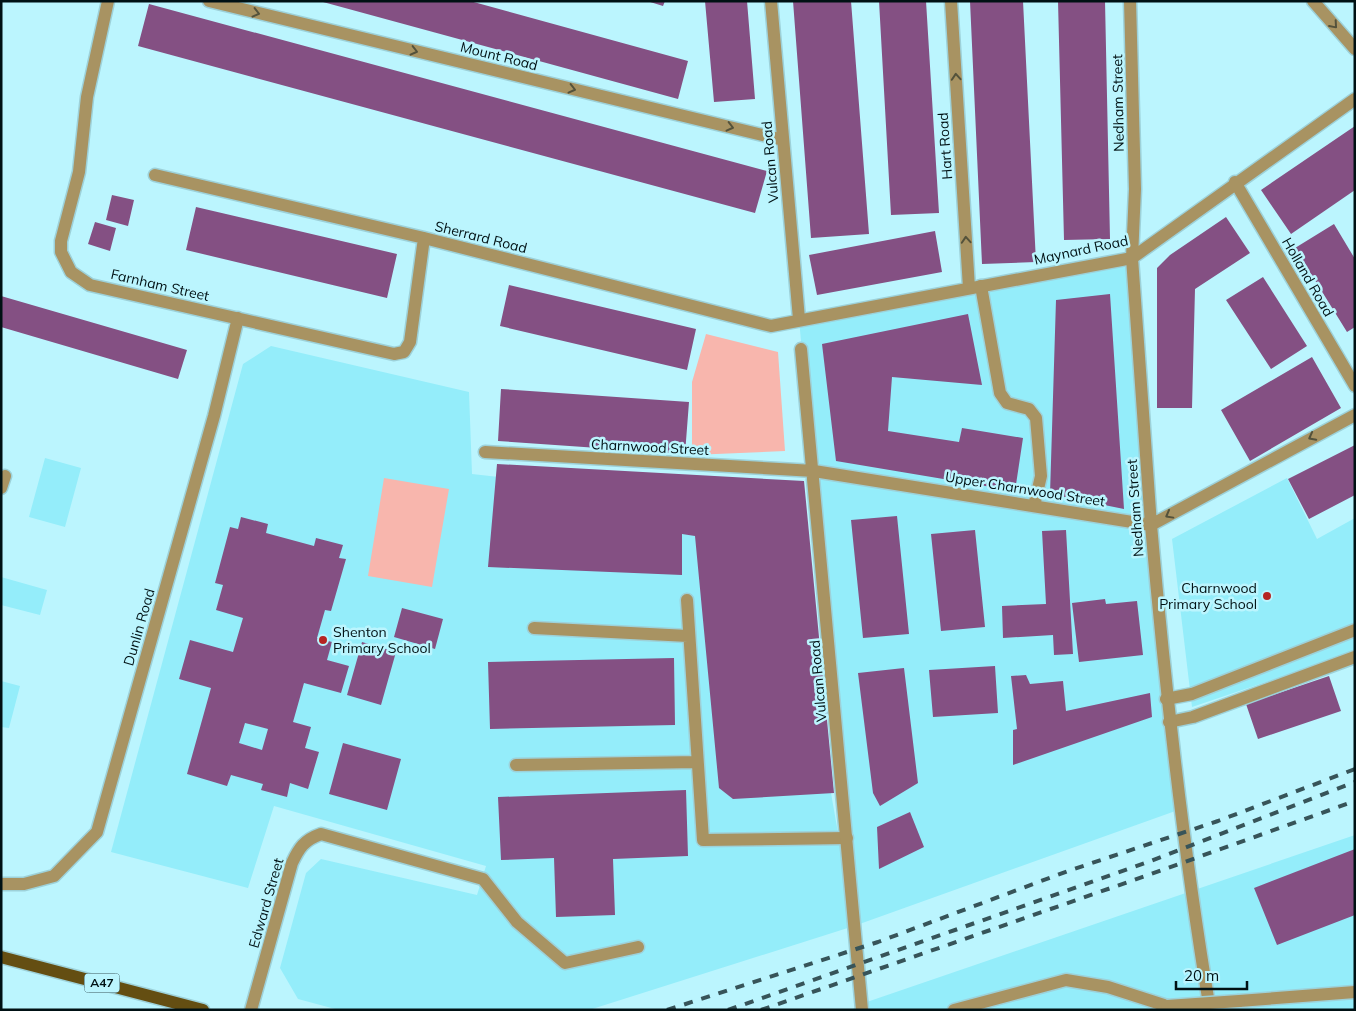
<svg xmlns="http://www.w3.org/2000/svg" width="1356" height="1011" font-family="Mulish,sans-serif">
	<rect width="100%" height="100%" fill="#bbf5fe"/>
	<path fill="#94edfa" d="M1132,258L1181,809L854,926L589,1010H339L298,999L280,968L306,873L321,859L477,895L486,866L274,806L248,888L111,852L243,364L271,346L469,392L472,474L781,509L853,918L799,319Z
		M45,458L81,468L65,527L29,517Z
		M1287,478L1317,539L1355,518V652L1192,707L1172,539Z
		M1,577L47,590L40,615L1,605Z
		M1,681L20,686L9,728L1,727Z
		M1355,835V1010H851L861,1004Z"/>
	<path fill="#f8b6ad" d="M706,334L778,352L785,451L692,455V382Z
		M384,478L449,489L432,587L368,576Z"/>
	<path fill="#845083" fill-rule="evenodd" d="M470,1L688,61L678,99L323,2Z
		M647,1H665L663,6Z
		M705,1H747L755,99L714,102Z
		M793,1H851L869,234L811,238Z
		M879,1H926L939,213L891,215Z
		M970,1H1023L1036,262L982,264Z
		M1058,1H1105L1110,239L1064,240Z
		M149,4L767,171L755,213L138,46Z
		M1355,126V190L1291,234L1261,190Z
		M112,195L134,200L128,226L106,220Z
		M196,207L397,254L387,298L186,250Z
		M1226,217L1250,253L1195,289L1192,408H1157V268L1170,255Z
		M95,222L116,228L110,251L88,244Z
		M1334,224L1355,259V327L1347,332L1295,248Z
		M935,231L942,272L817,295L809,255Z
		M1263,277L1307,346L1271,369L1226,300Z
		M509,285L696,329L687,370L500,326Z
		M1110,294L1124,509L1050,494L1056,300Z
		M1,296L187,350L178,379L1,327Z
		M968,314L982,385L892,377L888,431L959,442L962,428L1023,438L1015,491L836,461L822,344Z
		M1312,357L1341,408L1250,461L1221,410Z
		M501,389L689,402L685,454L498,441Z
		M1355,445V495L1309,519L1288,479Z
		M497,464L804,481L834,793L733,799L719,788L695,536L682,534V575L488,567Z
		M897,516L909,634L863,638L851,520Z
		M241,517L268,524L266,533L314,546L316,538L343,545L339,558L346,559L331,611L325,610L317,638L332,642L327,660L349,666L341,693L304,683L293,722L311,727L305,748L319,752L308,789L290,783L287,797L261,790L263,784L231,775L227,786L187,774L211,688L179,679L190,640L233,652L243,618L216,610L223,585L215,583L230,527L238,529ZM245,723L268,729L262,750L239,743Z
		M975,530L985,627L941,631L931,534Z
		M1066,530L1073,654L1054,655L1053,635L1003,638L1002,606L1046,604L1042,531Z
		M1105,599L1106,604L1137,601L1143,655L1079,662L1072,603Z
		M402,608L443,619L435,649L394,637Z
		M362,642L396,652L381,705L347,695Z
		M674,658L675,725L490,729L488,662Z
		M995,666L998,713L933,717L929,670Z
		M904,668L918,783L880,806L873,793L858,673Z
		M1026,675L1030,684L1063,681L1066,711L1150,693L1152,717L1013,765V730L1017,729L1011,676Z
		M1329,676L1341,711L1258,739L1246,704Z
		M343,743L401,759L387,810L329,794Z
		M686,790L688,856L613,859L615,915L556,917L554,858L501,860L498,797Z
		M910,812L924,847L879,869L877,827Z
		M1355,849V915L1277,945L1254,888Z"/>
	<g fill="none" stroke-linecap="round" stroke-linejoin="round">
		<g stroke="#9dd1d9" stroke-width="15">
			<path id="service" d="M981,286L1000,393L1007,403L1029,409L1036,418L1041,476L1034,506
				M687,600L703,840L847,838
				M534,628L688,636
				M1166,699L1192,694L1355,630
				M1169,722L1193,717L1355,657
				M516,765L697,762
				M1239,1001L1355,992
				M251,1010L292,863C299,848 304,840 321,834L483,879L517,922L565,963L638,947
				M954,1010L1066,980L1108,987L1167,1006"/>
		</g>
		<g stroke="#9dd1d9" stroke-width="15">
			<path id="minor" d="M108,1L87,97L79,172L61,241V252L71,272L90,285L394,354L404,352L410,342L424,238
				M209,1L783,140
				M771,1L799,319
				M951,1L969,288
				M1130,1L1135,189L1132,258L1151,525
				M1313,1L1355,49
				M155,175L424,238L771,326L1132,258L1355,99
				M1235,182L1355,386
				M801,349L862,1010
				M485,452L814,471L1151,525L1355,415
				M1,488L5,476
				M1,884H24L54,876L97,832L214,416L238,318"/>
		</g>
		<g stroke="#9dd1d9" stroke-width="15">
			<path id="tertiary" d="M1151,525C1165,687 1183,849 1210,1010"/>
		</g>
		<g stroke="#9dd1d9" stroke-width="15">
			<path id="primary" d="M1,957L203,1010"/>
		</g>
		<use href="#service" stroke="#a89362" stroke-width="12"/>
		<use href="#minor" stroke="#a89362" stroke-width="12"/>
		<use href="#tertiary" stroke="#a89362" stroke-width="12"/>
		<use href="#primary" stroke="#644e12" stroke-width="12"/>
		<path stroke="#375459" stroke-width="4" stroke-dasharray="9 9" stroke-linecap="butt" d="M667,1010L878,942L1068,871L1218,821L1355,769
			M728,1010L1148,862L1355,782
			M761,1010L1151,874L1355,801"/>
		<g stroke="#9dd1d9" stroke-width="15" stroke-linecap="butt">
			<path id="service-bridge" d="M1167,1006L1239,1001"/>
		</g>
		<use href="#service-bridge" stroke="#a89362" stroke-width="12"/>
	</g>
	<defs><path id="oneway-chevron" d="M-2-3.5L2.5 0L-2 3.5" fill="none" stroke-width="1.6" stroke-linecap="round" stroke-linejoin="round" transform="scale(1.25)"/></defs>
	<g stroke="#54523b">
		<use href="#oneway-chevron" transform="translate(256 13) rotate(14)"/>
		<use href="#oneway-chevron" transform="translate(1334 25) rotate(49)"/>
		<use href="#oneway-chevron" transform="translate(414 51) rotate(14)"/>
		<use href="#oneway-chevron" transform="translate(956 77) rotate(-94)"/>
		<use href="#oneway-chevron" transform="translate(572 89) rotate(14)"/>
		<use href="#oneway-chevron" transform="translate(730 127) rotate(14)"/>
		<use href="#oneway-chevron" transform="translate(966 240) rotate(-94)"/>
		<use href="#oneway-chevron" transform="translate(1312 437) rotate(152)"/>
		<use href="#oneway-chevron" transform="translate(1169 515) rotate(151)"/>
	</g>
	<g fill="#b52522" stroke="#bbf5fe" stroke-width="2">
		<circle cx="1267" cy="596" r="5"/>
		<circle cx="323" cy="640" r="5"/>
	</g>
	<g text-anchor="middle" stroke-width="5" stroke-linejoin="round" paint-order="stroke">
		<rect fill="#bbf5fe" stroke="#38555a" stroke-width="1" x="84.5" y="973.5" width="35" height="19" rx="4"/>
		<g font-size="12" font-weight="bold" fill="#001114">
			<text x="102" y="987">A47</text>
		</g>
		<g font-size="14" fill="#001114" stroke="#bbf5fe">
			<text transform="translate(499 56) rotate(14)" y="5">Mount Road</text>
			<text transform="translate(1118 103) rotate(-91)" y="5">Nedham Street</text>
			<text transform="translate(945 146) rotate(-94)" y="5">Hart Road</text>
			<text transform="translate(770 162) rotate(-95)" y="5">Vulcan Road</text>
			<text transform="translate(481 237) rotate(14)" y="5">Sherrard Road</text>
			<text transform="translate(1081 250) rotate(-12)" y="5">Maynard Road</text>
			<text transform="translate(1308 277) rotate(60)" y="5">Holland Road</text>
			<text transform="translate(160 285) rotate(13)" y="5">Farnham Street</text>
			<text transform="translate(650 447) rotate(3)" y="5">Charnwood Street</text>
			<text transform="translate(1025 489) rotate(9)" y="5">Upper Charnwood Street</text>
			<text transform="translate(1135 508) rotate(-94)" y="5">Nedham Street</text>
			<text transform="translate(139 627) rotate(-74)" y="5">Dunlin Road</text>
			<text transform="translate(818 681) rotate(-95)" y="5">Vulcan Road</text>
			<text transform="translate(266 903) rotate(-74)" y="5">Edward Street</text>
		</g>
		<g font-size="14" fill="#001114" stroke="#bbf5fe" text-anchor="end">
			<text x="1257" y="593">Charnwood<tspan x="1257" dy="16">Primary School</tspan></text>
			<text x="333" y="637" text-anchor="start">Shenton<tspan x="333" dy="16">Primary School</tspan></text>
		</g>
	</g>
	<rect width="1356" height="1011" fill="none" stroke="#001114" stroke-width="5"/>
	<path d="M1176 981v8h71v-8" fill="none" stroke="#001114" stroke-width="2.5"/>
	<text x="1184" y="981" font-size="15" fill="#001114" stroke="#bbf5fe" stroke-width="4" paint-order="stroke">20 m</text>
</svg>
